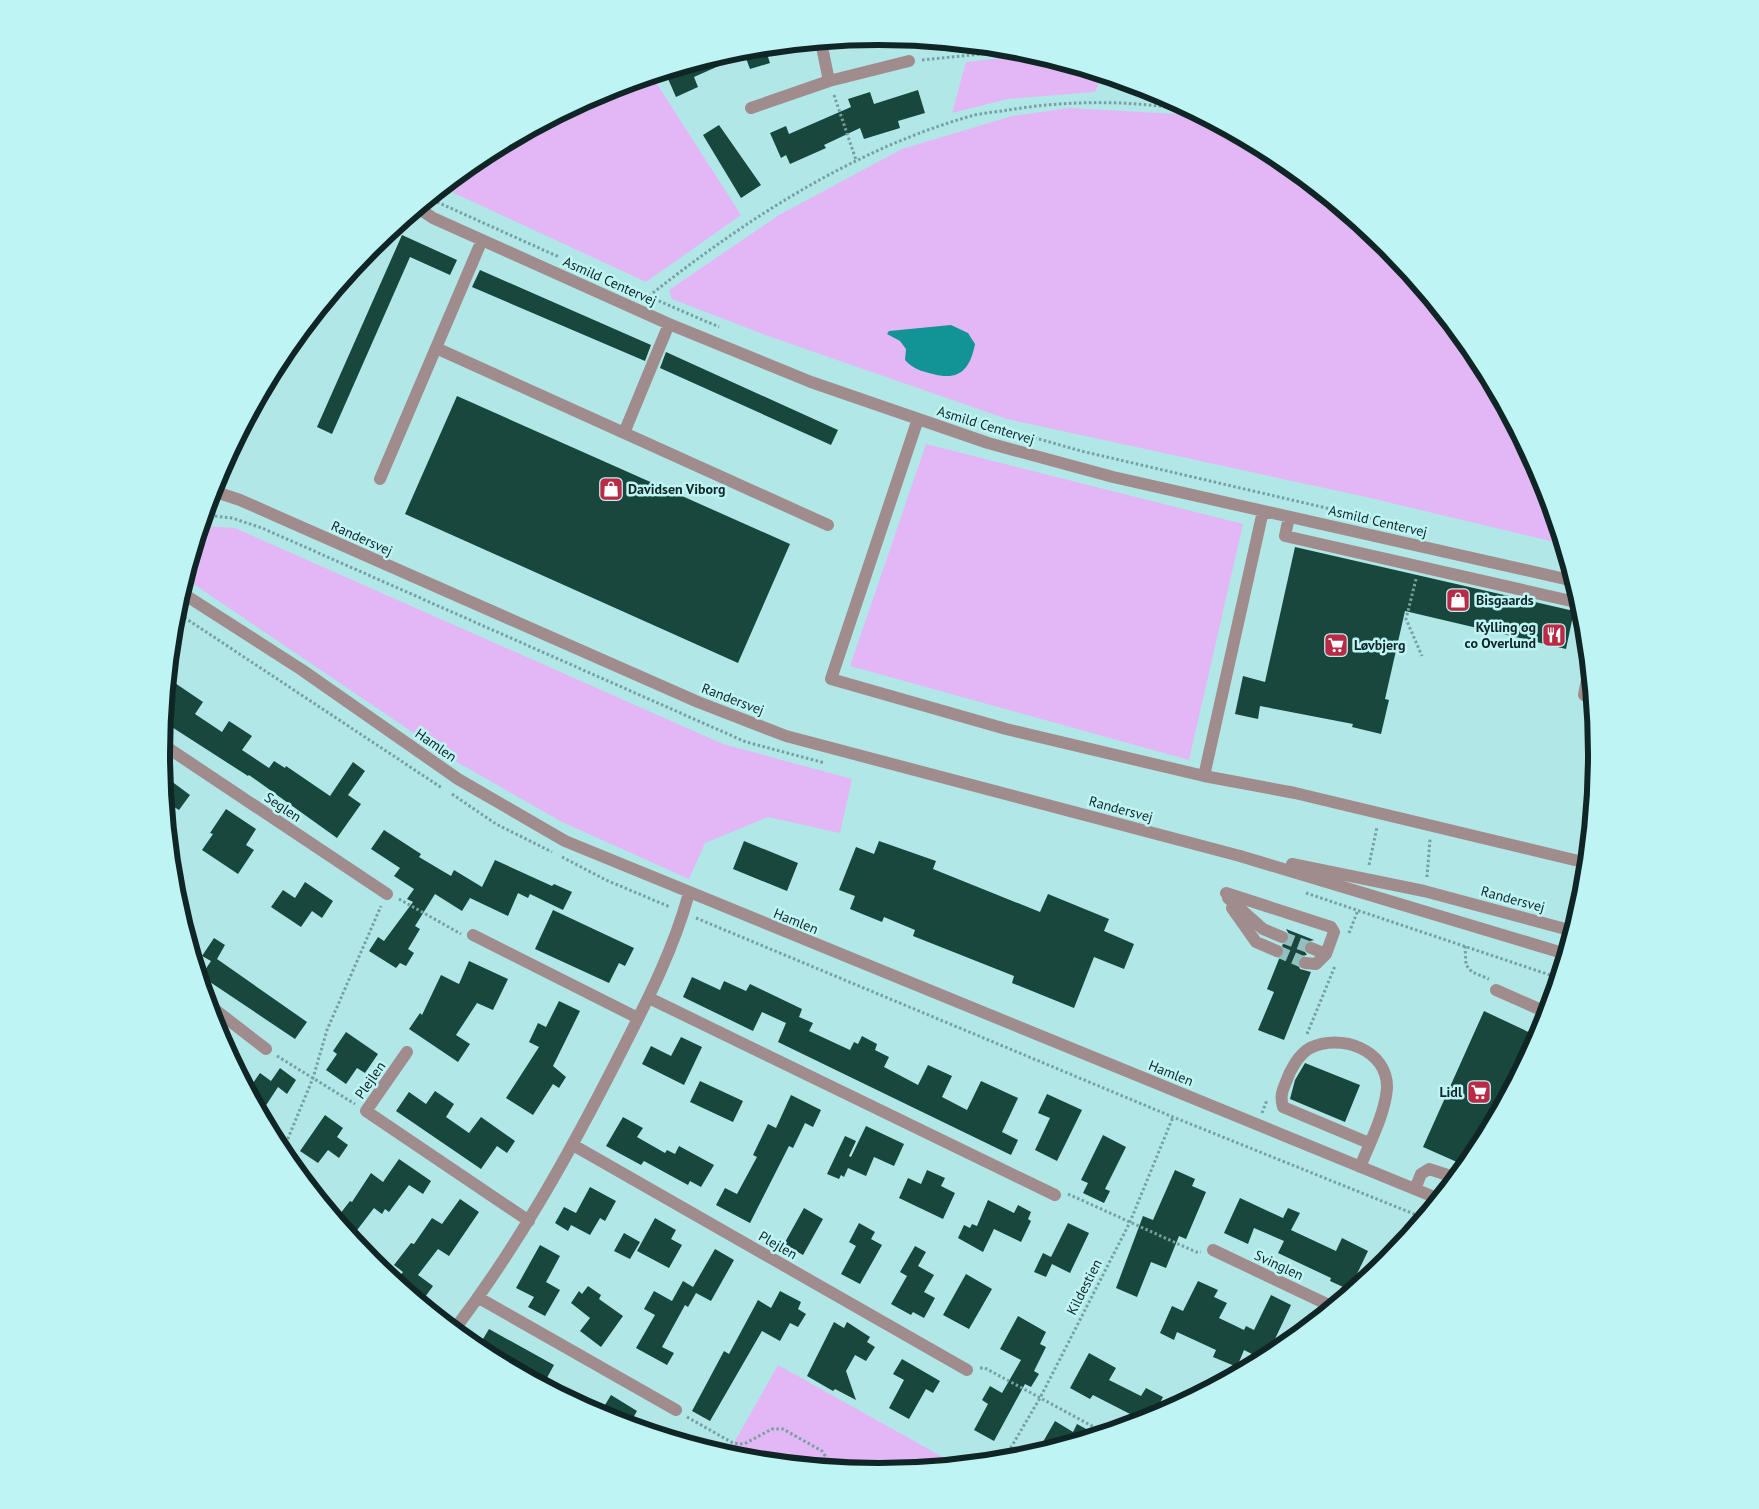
<svg xmlns="http://www.w3.org/2000/svg" width="1759" height="1509" font-family="'PT Sans',sans-serif">
	<rect width="100%" height="100%" fill="#b2e7e7"/>
	<path fill="#e3b7f5" d="M1032,54L1103,75L1095,92L1008,99L952,113L966,62Z
		M652,76L741,215L646,282L443,188L481,157L605,91Z
		M1069,108L1178,114L1210,121L1279,157L1388,247L1477,356L1543,480L1563,544L1366,497L1007,419L768,336L672,299L669,290L779,215L902,149L1012,116Z
		M926,444L1243,524L1189,760L850,666Z
		M202,526L235,528L723,744L852,779L840,833L768,817L705,843L689,879L562,822L455,761L186,579Z
		M778,1365L957,1465L879,1473L739,1459L727,1455Z"/>
	<path fill="#129394" d="M951,325L968,333L975,344C970,370 959,381 933,374C921,371 913,369 905,360L906,349L900,341L887,334L889,331Z"/>
	<path fill="#18473d" d="M765,48L770,63L750,69L743,50Z
		M718,57L721,65L694,77L698,87L676,97L665,72Z
		M918,90L925,113L898,121L900,128L864,139L860,128L824,145L826,148L790,164L786,155L781,158L770,133L786,126L789,134L851,107L848,99L870,92L874,104Z
		M719,125L761,185L741,198L703,135Z
		M402,235L457,260L450,275L410,257L332,434L317,427Z
		M480,270L651,345L645,361L472,287Z
		M666,352L838,430L831,445L660,368Z
		M457,396L790,544L738,663L405,514Z
		M1295,547L1574,611L1566,649L1405,611L1385,699L1389,700L1381,734L1352,727L1353,724L1260,706L1258,719L1235,714L1243,676L1265,682Z
		M169,679L203,702L195,714L222,732L229,721L252,736L242,750L269,768L274,761L285,768L286,766L330,796L353,762L365,771L348,795L361,804L337,838L249,775L248,776L164,722Z
		M163,775L190,795L179,810L166,802Z
		M226,809L256,829L246,845L254,850L238,874L202,850L213,834L210,833Z
		M384,830L421,854L419,857L451,876L454,870L482,887L495,860L552,886L554,884L572,892L563,910L530,894L528,898L518,893L508,916L470,898L462,911L435,894L415,926L420,929L408,949L414,953L406,966L400,963L396,968L369,951L378,937L384,941L413,902L407,899L414,889L394,876L400,868L371,849Z
		M744,841L798,863L787,891L733,869Z
		M879,841L936,861L933,869L1040,912L1048,894L1109,919L1104,931L1134,944L1124,969L1094,957L1074,1008L1012,983L1014,976L913,936L915,930L884,917L882,922L850,909L855,896L839,890L856,847L874,854Z
		M305,882L333,901L322,918L312,911L301,927L271,907L283,890L295,898Z
		M553,910L634,948L625,966L619,963L609,983L535,949Z
		M1286,929L1314,940L1306,942L1303,949L1307,955L1301,956L1297,962L1300,969L1311,972L1284,1040L1258,1030L1274,992L1267,989L1279,959L1285,954L1282,945L1290,940V936Z
		M214,938L225,945L217,959L307,1022L295,1039L201,976L211,961L202,956Z
		M469,961L508,979L493,1010L477,1003L456,1035L470,1044L458,1062L409,1029L420,1013L422,1015L441,975L459,984Z
		M692,977L720,990L724,981L746,991L750,984L802,1009L799,1017L813,1023L809,1031L850,1050L854,1042L858,1044L862,1036L877,1044L875,1050L889,1057L884,1067L918,1085L928,1065L952,1076L942,1097L967,1110L981,1081L1018,1098L1002,1132L1018,1140L1011,1155L778,1042L786,1023L762,1012L753,1031L683,997Z
		M559,1001L580,1011L553,1066L566,1077L559,1088L553,1084L533,1115L506,1098L539,1047L529,1042L538,1023L546,1027Z
		M1484,1011L1539,1037L1477,1154L1466,1166L1423,1147Z
		M346,1032L378,1054L365,1073L357,1068L346,1084L326,1070L337,1054L333,1051Z
		M681,1037L702,1047L684,1085L642,1064L651,1046L671,1056Z
		M1305,1063L1360,1085L1345,1122L1290,1099L1295,1080Z
		M280,1068L296,1080L287,1094L278,1087L261,1113L248,1090L260,1073L271,1081Z
		M700,1081L743,1101L733,1122L690,1102Z
		M435,1091L454,1104L446,1117L469,1133L481,1117L515,1141L507,1153L497,1146L481,1169L396,1111L409,1092L426,1104Z
		M1047,1094L1082,1110L1057,1161L1035,1150L1050,1118L1038,1113Z
		M791,1095L821,1110L813,1127L805,1123L793,1148L789,1146L750,1223L716,1205L725,1188L737,1194L757,1157L753,1155L768,1124L776,1128Z
		M325,1115L343,1128L337,1137L348,1145L339,1158L328,1150L318,1163L300,1151Z
		M623,1117L643,1128L637,1137L665,1153L667,1150L675,1154L679,1146L714,1165L701,1187L690,1181L688,1185L644,1161L641,1165L606,1146Z
		M866,1126L904,1144L894,1166L874,1157L866,1176L848,1168L844,1177L841,1175L839,1179L827,1174L845,1136L856,1141L849,1156L851,1157Z
		M1103,1135L1126,1147L1105,1189L1110,1191L1104,1203L1083,1193L1088,1183L1081,1180Z
		M399,1159L431,1181L423,1194L409,1185L389,1212L385,1209L382,1214L374,1208L351,1238L336,1219L350,1201L352,1202L371,1173L383,1182Z
		M927,1170L945,1178L941,1186L955,1193L943,1219L899,1198L908,1178L921,1184Z
		M1175,1170L1195,1179L1192,1186L1206,1192L1186,1239L1179,1236L1166,1268L1151,1262L1137,1297L1116,1288L1143,1216L1153,1220Z
		M590,1187L616,1201L605,1221L600,1218L590,1235L571,1225L568,1231L555,1223L564,1207L576,1213Z
		M1240,1198L1283,1218L1288,1208L1300,1213L1291,1230L1336,1251L1342,1238L1368,1251L1356,1276L1365,1281L1352,1291L1330,1281L1331,1278L1278,1253L1284,1241L1254,1228L1248,1244L1224,1233Z
		M460,1199L479,1212L449,1256L438,1249L418,1275L433,1286L425,1297L416,1290L412,1296L395,1282L403,1272L394,1265L411,1243L414,1244L432,1218L442,1224Z
		M988,1200L1014,1213L1018,1205L1031,1212L1028,1219L1031,1221L1021,1242L994,1229L983,1252L958,1238L964,1225L970,1228L972,1224L977,1226Z
		M804,1208L823,1219L803,1255L784,1244Z
		M655,1218L676,1230L671,1239L682,1245L669,1268L637,1251Z
		M859,1223L875,1232L871,1239L882,1245L860,1284L841,1274L856,1246L849,1242Z
		M1068,1223L1089,1233L1070,1273L1052,1264L1046,1277L1034,1272L1043,1253L1051,1257Z
		M624,1233L640,1242L630,1259L614,1251Z
		M540,1245L560,1256L546,1282L560,1290L545,1316L528,1307L534,1297L516,1288Z
		M915,1246L926,1252L918,1266L934,1275L924,1292L935,1298L924,1318L913,1312L911,1315L891,1304L907,1276L900,1272Z
		M715,1249L734,1260L711,1301L696,1293L688,1307L685,1305L662,1347L674,1353L667,1365L636,1348L655,1315L644,1309L654,1291L672,1301L683,1281L693,1287Z
		M966,1274L992,1289L969,1329L943,1315Z
		M1198,1281L1218,1290L1214,1297L1227,1303L1219,1318L1244,1330L1246,1326L1254,1330L1271,1295L1291,1305L1269,1352L1262,1349L1258,1357L1244,1350L1237,1367L1213,1357L1216,1350L1177,1332L1174,1340L1160,1333L1172,1306L1183,1311Z
		M588,1286L601,1295L599,1299L623,1316L601,1347L580,1331L590,1318L571,1303L579,1291L582,1294Z
		M780,1291L801,1302L798,1309L806,1314L798,1327L790,1323L780,1341L762,1331L710,1421L692,1411L724,1351L729,1354L758,1300L771,1308Z
		M1018,1316L1046,1332L1040,1344L1046,1347L1034,1371L1039,1374L1031,1387L1025,1384L994,1441L974,1430L988,1404L982,1400L990,1386L1002,1393L1021,1360L1000,1349Z
		M834,1322L844,1328L847,1322L870,1337L867,1342L875,1347L866,1361L855,1355L846,1371L856,1400L835,1389L833,1391L807,1376Z
		M489,1329L554,1365L543,1385L477,1349Z
		M1089,1353L1116,1368L1109,1380L1141,1396L1146,1388L1163,1397L1159,1405L1169,1410L1141,1422L1131,1417L1132,1415L1093,1395L1090,1399L1070,1388Z
		M902,1359L940,1381L933,1393L926,1389L909,1419L889,1408L904,1380L893,1374Z
		M611,1395L637,1411L629,1425L599,1415Z
		M1055,1421L1073,1432L1077,1424L1097,1435L1036,1454Z"/>
	<g fill="none" stroke-linecap="round" stroke-linejoin="round">
		<path stroke="#92c0c0" stroke-width="12" stroke-dasharray="12 6" stroke-linecap="butt" d="M1282,937L1311,948
			M1277,951L1305,963"/>
		<path stroke="#76a0a0" stroke-width="3" stroke-dasharray="2.5 2.5" stroke-linecap="butt" d="M922,60L1020,50
			M834,95L856,160
			M437,202L559,257
			M622,285L719,327
			M649,296C745,220 852,150 971,116C982,113 996,112 1008,110C1069,100 1132,100 1192,111
			M962,417L1081,451L1378,520
			M205,515L232,518L262,528L746,742L825,763
			M1416,579L1406,619L1422,656
			M176,612L442,788
			M452,794L496,824L552,852
			M562,857L606,880L670,907
			M1369,865L1377,827
			M1427,877L1430,839
			M1306,893L1559,978
			M399,899L461,934
			M696,918L1173,1117L1424,1218
			M1349,933L1358,910
			M1465,946L1466,965L1472,972L1489,979
			M1307,1034L1335,966
			M277,1056L355,1104
			M1262,1113L1267,1100
			M282,1153L313,1078L327,1030L381,906
			M1068,1194L1196,1252H1201
			M980,1368H985L1105,1433
			M687,1417L733,1443L744,1444L772,1429H783L822,1451L833,1468
			M1003,1461L1040,1398L1130,1222L1173,1117"/>
		<path stroke="#a08c8c" stroke-width="12" d="M821,42L829,81
			M751,108L829,81L909,61
			M418,208L433,218L669,324L811,382L988,443L1113,477L1574,581
			M436,348L828,525
			M918,419L831,679L1006,729L1204,776
			M624,433L669,324
			M380,479L482,240
			M213,491L240,500L698,702L786,736L1240,856L1566,954
			M1263,511L1204,776L1295,793L1587,863
			M1289,517L1285,536L1580,603
			M182,593L302,670L458,779L565,841L1439,1199
			M1584,695L1589,670
			M162,744L387,894
			M1292,864L1424,891L1573,931
			M1226,893L1331,927L1334,932L1326,954L1316,964L1305,963
			M1228,898L1263,929L1282,937
			M1232,908L1256,942L1277,951
			M473,935L638,1018
			M1311,948L1326,954
			M1496,990L1548,1013
			M649,998L1055,1195
			M209,1005L266,1049
			M407,1052L366,1111L529,1221
			M573,1145L967,1370
			M1360,1167C1370,1142 1385,1114 1387,1088C1388,1050 1341,1033 1310,1048C1299,1054 1290,1070 1286,1082C1282,1091 1280,1097 1283,1107L1369,1143
			M1415,1189L1421,1174L1429,1169L1457,1178
			M1213,1250L1333,1307
			M479,1298L676,1410
			M454,1330C518,1246 569,1154 617,1060C644,1007 673,952 689,893"/>
	</g>
	<defs>
		<g id="shop-square" transform="scale(1.25)"><rect x="-9" y="-9" width="18" height="18" rx="4" fill="#bb2a45" stroke="#bff4f4"/><path d="M-5-2.5h2.3a2.7 3.5 0 0 1 5.4 0H5L5.5 6h-11ZM-1.5-2.5h3a1.5 2.3 0 0 0-3 0Z" fill="#fff"/></g>
		<g id="restaurant-square" transform="scale(1.25)"><rect x="-9" y="-9" width="18" height="18" rx="4" fill="#bb2a45" stroke="#bff4f4"/><path d="M-5-6h1v4h1v-4h1v4h1v-4h1v5L-1.5 .5V6h-2V.5L-5-1ZM5-6V6H3V1.5H1.5Q1.5-4 5-6Z" fill="#fff"/></g>
		<g id="supermarket-square" transform="scale(1.25)"><rect x="-9" y="-9" width="18" height="18" rx="4" fill="#bb2a45" stroke="#bff4f4"/><path d="M-6-5.5h2.5l.6 2H6L4.5 2H-2.5L-4.4-4H-6ZM-1.5 3.2a1.3 1.3 0 1 0 .1 0ZM3 3.2a1.3 1.3 0 1 0 .1 0Z" fill="#fff"/></g>
	</defs>
	<g fill-rule="evenodd">
		<use href="#shop-square" x="611" y="489"/>
		<use href="#shop-square" x="1458" y="600"/>
		<use href="#restaurant-square" x="1554" y="635"/>
		<use href="#supermarket-square" x="1336" y="645"/>
		<use href="#supermarket-square" x="1479" y="1092"/>
	</g>
	<g text-anchor="middle" stroke-width="5" stroke-linejoin="round" paint-order="stroke">
		<g font-size="14" fill="#102626" stroke="#bff4f4">
			<text transform="translate(610 281) rotate(24)" y="5">Asmild Centervej</text>
			<text transform="translate(986 425) rotate(17)" y="5">Asmild Centervej</text>
			<text transform="translate(1378 521) rotate(13)" y="5">Asmild Centervej</text>
			<text transform="translate(362 538) rotate(24)" y="5">Randersvej</text>
			<text transform="translate(733 699) rotate(21)" y="5">Randersvej</text>
			<text transform="translate(436 745) rotate(35)" y="5">Hamlen</text>
			<text transform="translate(283 807) rotate(34)" y="5">Seglen</text>
			<text transform="translate(1121 809) rotate(15)" y="5">Randersvej</text>
			<text transform="translate(1513 899) rotate(15)" y="5">Randersvej</text>
			<text transform="translate(796 921) rotate(22)" y="5">Hamlen</text>
			<text transform="translate(1171 1073) rotate(22)" y="5">Hamlen</text>
			<text transform="translate(370 1080) rotate(-55)" y="5">Plejlen</text>
			<text transform="translate(778 1245) rotate(30)" y="5">Plejlen</text>
			<text transform="translate(1279 1265) rotate(25)" y="5">Svinglen</text>
			<text transform="translate(1084 1287) rotate(-63)" y="5">Kildestien</text>
		</g>
		<g font-size="14" font-weight="bold" fill="#102626" stroke="#bff4f4" text-anchor="start">
			<text x="628" y="494">Davidsen Viborg</text>
			<text x="1476" y="605">Bisgaards</text>
			<text x="1536" y="632" text-anchor="end">Kylling og<tspan x="1536" dy="16">co Overlund</tspan></text>
			<text x="1354" y="650">Løvbjerg</text>
			<text x="1462" y="1097" text-anchor="end">Lidl</text>
		</g>
	</g>
	<path d="M0 0H1759V1509H0ZM170 754a709 709 0 1 1 1418 0a709 709 0 1 1-1418 0Z" fill="#bff4f4" fill-rule="evenodd"/>
	<path fill="none" stroke="#102626" stroke-width="6" d="M170 754a709 709 0 1 1 1418 0a709 709 0 1 1-1418 0Z"/>
</svg>
